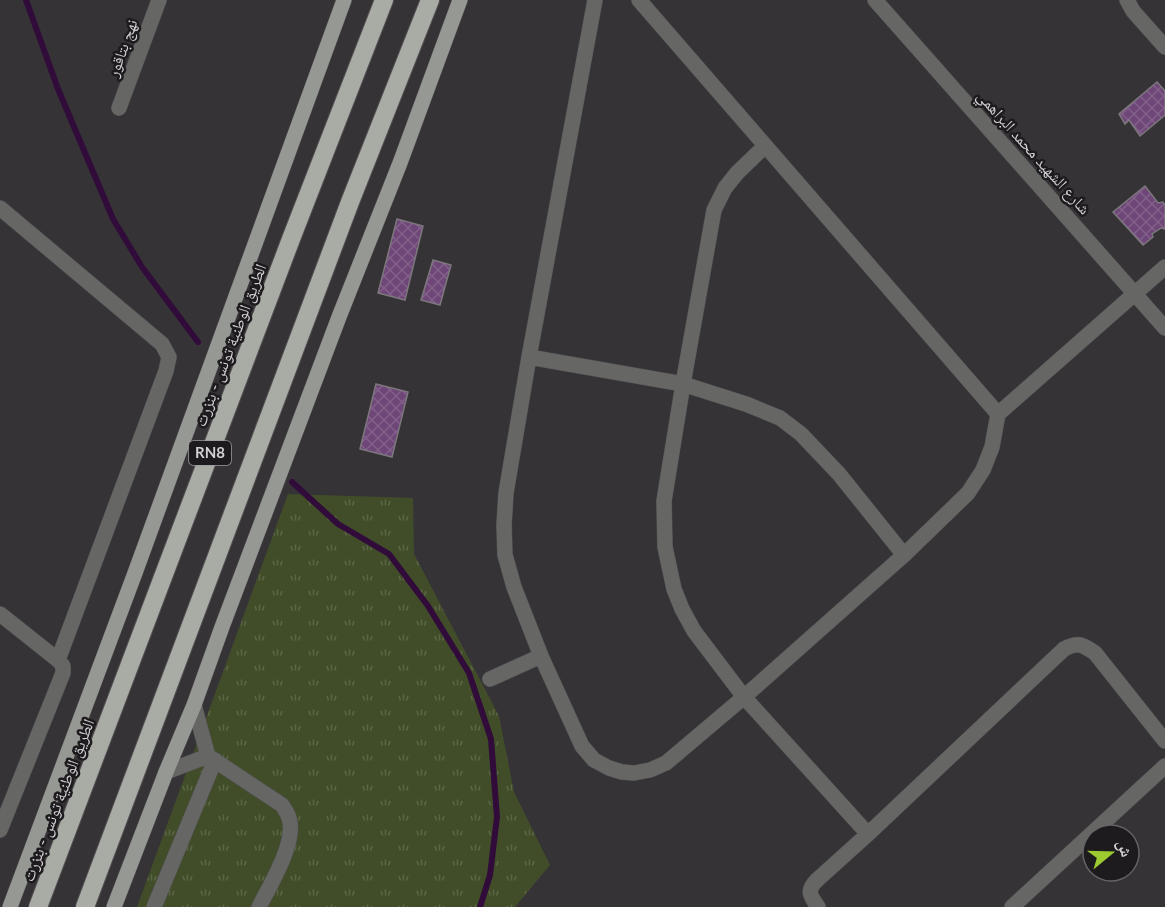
<svg xmlns="http://www.w3.org/2000/svg" width="1165" height="907" font-family="Lato,'Noto Naskh Arabic',sans-serif">
	<defs>
		<pattern id="grass-tufts" width="24" height="20" patternUnits="userSpaceOnUse" patternTransform="scale(1.5)"><rect width="24" height="20" fill="#404d28"/><path d="M3 7l-1-3M5 7V3M7 7l1-3M15 17l-1-3M17 17v-4M19 17l1-3" fill="none" stroke="#5b6646"/></pattern>
		<pattern id="building-cross-hatch" width="8" height="8" patternUnits="userSpaceOnUse" patternTransform="scale(1.5)"><rect width="8" height="8" fill="#6e4778"/><path d="M0 0l8 8M0 8l8-8" fill="none" stroke="#82608a"/></pattern>
	</defs>
	<rect width="100%" height="100%" fill="#363337"/>
	<path fill="url(#grass-tufts)" d="M288,494L413,498L414,554L499,716L514,792L550,865L515,907H137Z"/>
	<g fill="none" stroke-linecap="round" stroke-linejoin="round">
		<path stroke="#310c3a" stroke-width="6" d="M26,0L58,89L113,219L142,267L198,342
			M292,482L338,524L389,554L428,606L469,673L491,739L497,817L490,875L480,907"/>
	</g>
	<path fill="url(#building-cross-hatch)" stroke="#7c777d" stroke-width="1.5" d="M1157,82L1165,91V115L1140,136L1129,120L1125,124L1119,114Z
		M1145,186L1158,203L1163,202L1165,205V229L1161,228L1152,234L1153,237L1143,245L1113,212Z
		M397,219L423,226L405,300L378,293Z
		M433,260L451,265L440,305L421,300Z
		M376,384L408,392L392,457L360,449Z"/>
	<g fill="none" stroke-linecap="round" stroke-linejoin="round">
		<g stroke="#524f53" stroke-width="16">
			<path id="minor" d="M595,0L529,357L506,493L504,525L505,555L514,587L541,656L582,746L594,760L609,768L622,772L634,773L650,770L666,763L744,697L904,555L968,493L983,470L992,447L998,414L1165,267
				M639,0L998,414
				M875,0L1165,328
				M1127,0L1133,11L1165,47
				M119,108L159,0
				M765,146L737,173L725,188L714,210L683,384L664,501L665,547L674,589L682,609L694,631L744,697L868,834
				M0,208L162,344L169,357L166,371L58,660
				M529,357L683,384L746,404L780,418L801,434L839,474L904,555
				M0,614L58,660L63,666V673L0,830
				M490,679L541,656
				M194,705L208,756L282,805C284,809 288,813 289,818C297,842 270,885 259,907
				M166,772L208,756
				M154,907L215,760
				M818,907C810,895 806,891 817,880L868,834L1064,649C1078,642 1082,644 1095,653L1165,741
				M1012,907L1165,766"/>
		</g>
		<g stroke="#524f53" stroke-width="16">
			<path id="major" d="M10,907L135,573L344,0
				M114,907L166,772L194,705L222,627L339,317L400,163L460,0"/>
		</g>
		<g stroke="#524f53" stroke-width="20">
			<path id="highway" d="M38,907L291,239L384,0
				M85,907L350,202L430,0"/>
		</g>
		<use href="#minor" stroke="#666764" stroke-width="15"/>
		<use href="#major" stroke="#969893" stroke-width="15"/>
		<use href="#highway" stroke="#a9aca5" stroke-width="18"/>
	</g>
	<g text-anchor="middle" stroke-width="5" stroke-linejoin="round" paint-order="stroke">
		<rect fill="#1d1b1d" stroke="#9c9a9d" stroke-width="1.5" x="189" y="441" width="42" height="24" rx="4.5"/>
		<g font-size="15" font-weight="bold" fill="#d3d0d4">
			<text x="210" y="458">RN8</text>
		</g>
		<g font-size="16" fill="#d3d0d4" stroke="#1d1b1d">
			<text transform="translate(122 48) rotate(-70)" y="6">نهج بتاقور</text>
			<text transform="translate(1034 152) rotate(48)" y="6">شارع الشهيد محمد البراهمي</text>
			<text transform="translate(230 345) rotate(-69)" y="6">الطريق الوطنية تونس - بنزرت</text>
			<text transform="translate(58 800) rotate(-69)" y="6">الطريق الوطنية تونس - بنزرت</text>
		</g>
	</g>
	<g transform="translate(1111 853) rotate(71)"><circle r="28" fill="#1d1b1d" stroke="#666366" stroke-width="1.5"/>
	<path d="M0-4.5L10 22L0 15L-10 22Z" fill="#9dca30"/>
	<text y="-9" font-size="16" font-weight="bold" text-anchor="middle" fill="#d3d0d4">ش</text>
	</g>
</svg>
